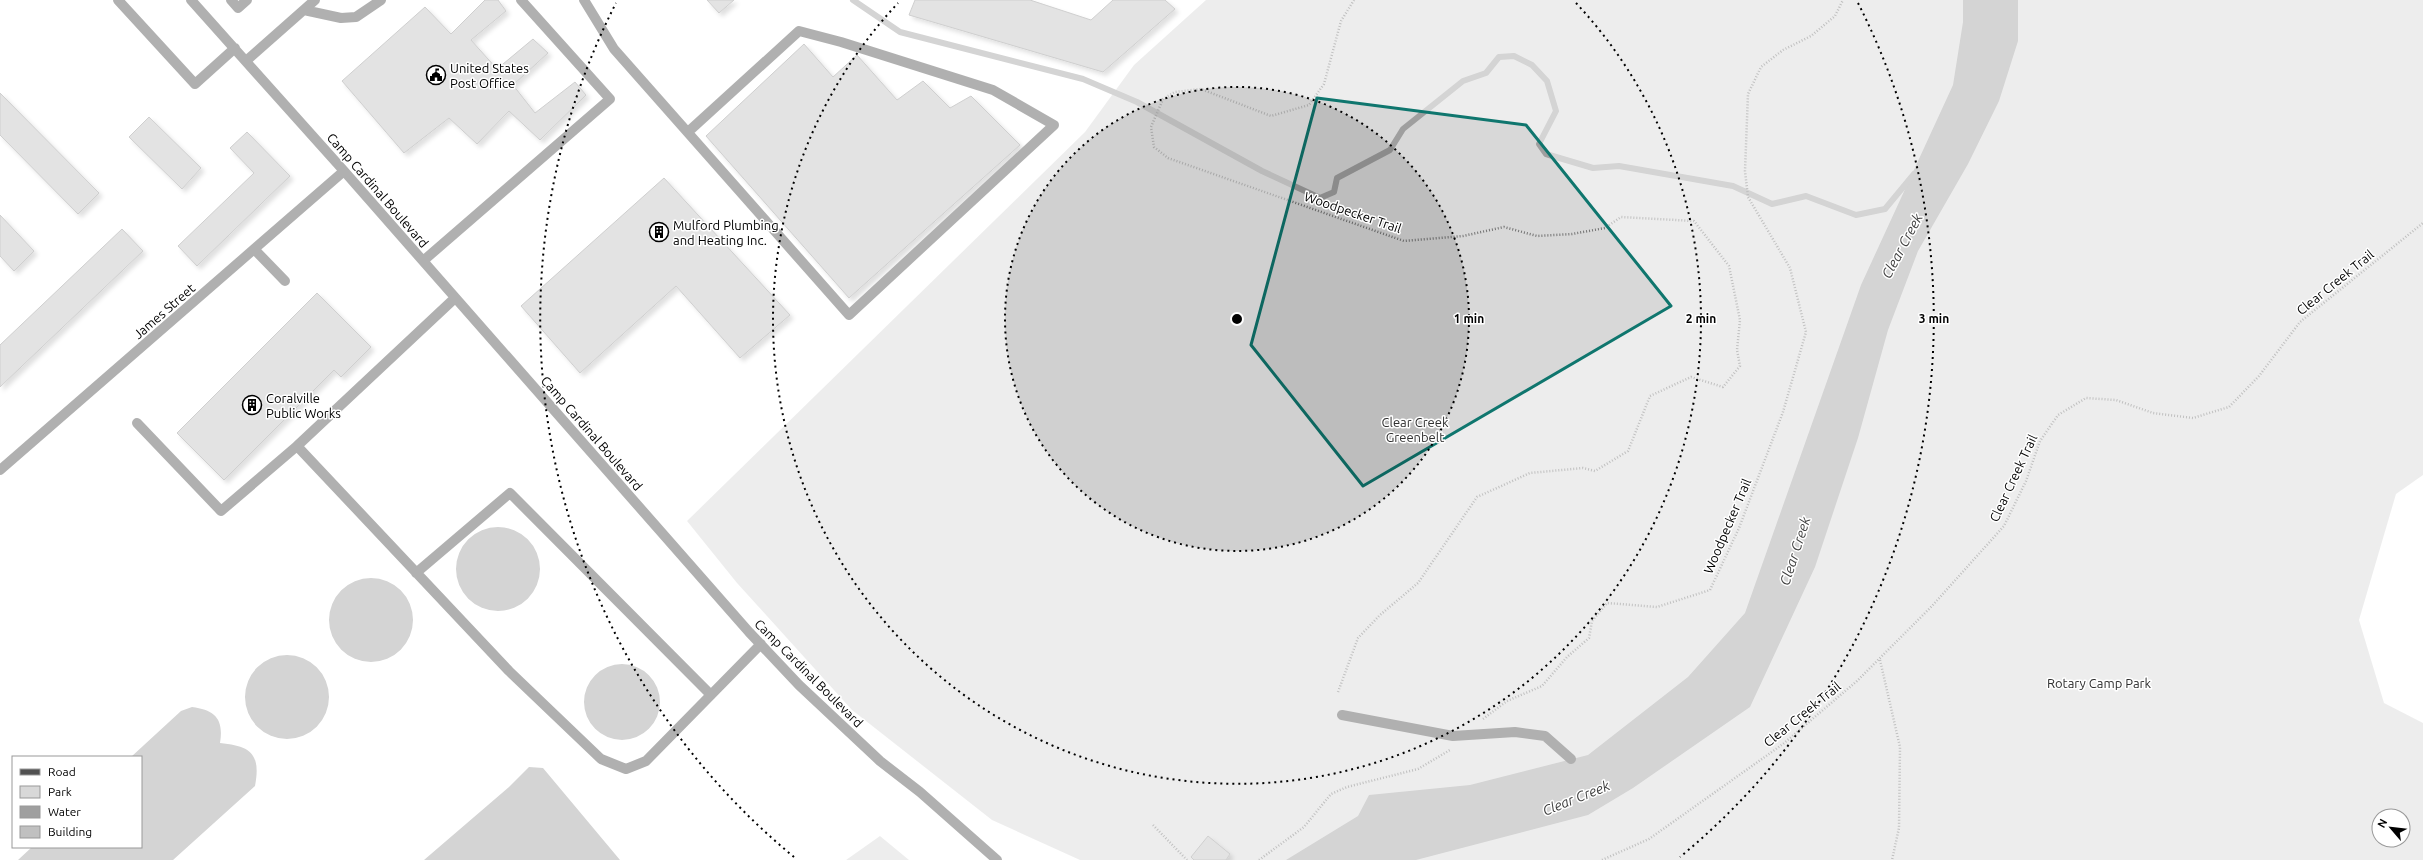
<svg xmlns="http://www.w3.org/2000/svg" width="2423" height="860" font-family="Ubuntu,sans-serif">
	<defs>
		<filter id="shadow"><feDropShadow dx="3.5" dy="3.5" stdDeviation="2" flood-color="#0004"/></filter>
	</defs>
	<rect width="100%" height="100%" fill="#fff"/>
	<path fill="#d8d8d8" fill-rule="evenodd" d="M1206,0H2423V475L2396,494L2359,620L2384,703L2423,723V860H1080L992,820L852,710L737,583L687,521L1085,132L1134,65ZM2379,816H2403V840H2379Z
		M880,836L909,860H846Z"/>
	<path fill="#9f9f9f" d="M1963,0H2018V41L1999,101L1968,164L1918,251L1888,330L1858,438L1815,567L1750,707L1633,788L1588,815L1416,860H1286L1358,816L1369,795L1470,785L1588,755L1688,677L1745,613L1861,285L1953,85L1963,22Z
		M456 569a42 42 0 1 1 84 0a42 42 0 1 1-84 0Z
		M329 620a42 42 0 1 1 84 0a42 42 0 1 1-84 0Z
		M245 697a42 42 0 1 1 84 0a42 42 0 1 1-84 0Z
		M584 702a38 38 0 1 1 76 0a38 38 0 1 1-76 0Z
		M192,707C215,710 224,719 220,743C251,746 261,754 255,786L173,860H18L32,847H141V757H131L181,711Z
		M529,767L543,768L620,860H424L509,787Z"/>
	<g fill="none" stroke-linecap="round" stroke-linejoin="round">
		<path stroke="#9f9f9f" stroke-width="6" d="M853,0L900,32L1083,79L1137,102L1262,171L1320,198L1334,192L1337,178L1390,150L1403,129L1463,81L1486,73L1499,57L1514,56L1532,65L1547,81L1556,111L1539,144L1546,154L1593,168L1619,166L1733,186L1772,204L1806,196L1856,215L1885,209L1914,174"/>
	</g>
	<path fill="#c0c0c0" stroke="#959595" filter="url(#shadow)" d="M485,0H498L506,11L471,40L497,69L533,39L548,53L513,85L535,113L575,82L586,95L540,140L509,111L477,144L449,118L404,153L342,81L425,7L451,34Z
		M707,0H734L719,13Z
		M915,0H1030L1091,20L1113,0H1165L1175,9L1103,72L909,15Z
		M804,44L833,77L857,55L897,100L923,81L950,108L971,96L1020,145L849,298L706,136Z
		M0,93L99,193L78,214L0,135Z
		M149,117L201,168L182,189L129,137Z
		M247,132L290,176L197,266L178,246L254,173L230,148Z
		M664,178L790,315L740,358L676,286L580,373L521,306Z
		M0,215L34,251L14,271L0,256Z
		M122,229L143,251L0,387V345Z
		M317,293L371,347L341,377L334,370L224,480L177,433Z
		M1208,836L1230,854L1226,860H1194L1191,857Z"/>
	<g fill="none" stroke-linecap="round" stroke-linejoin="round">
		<path stroke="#737373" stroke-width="2.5" stroke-dasharray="1 2" stroke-linecap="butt" d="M1880,660L1900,747L1899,828L1892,860
			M1338,692L1358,638L1380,615L1418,583L1477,497L1530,473L1583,468L1595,471L1628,451L1650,396L1691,377L1723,387L1740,366L1737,350L1740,320L1729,266L1694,221L1621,217L1605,228L1572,234L1537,236L1504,227L1463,236L1404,241L1168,158L1154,147L1151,127L1163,99L1175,92L1201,89L1271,116L1309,105L1324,84L1341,21L1354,0
			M1483,719L1507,701L1542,686L1567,657L1589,638L1592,621L1607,603L1657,607L1710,590L1739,528L1783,412L1806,332L1790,268L1748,197L1745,171L1748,94L1761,67L1783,50L1811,36L1835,16L1843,0
			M1153,825L1187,860
			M1259,860L1304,827L1331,794L1347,787L1418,769L1450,750
			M1602,860L1649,839L1783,744L1857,681L1932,606L2004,526L2026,481L2040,441L2058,415L2086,398L2116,400L2153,413L2193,418L2229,407L2259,376L2300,322L2423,223"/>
		<path stroke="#515151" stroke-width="10" d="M118,0L195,84L235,48
			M191,0L344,171L749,632L799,685L880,761L920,792L997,860
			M231,0L238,8L247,0
			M584,0L614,49L849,315L1054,125L993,90L841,42L799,31L688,132
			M304,10L341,18L356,17L381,0
			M246,61L315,0
			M254,249L285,281
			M423,261L610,99L521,0
			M455,298L297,446L509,671L601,759L626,769L646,761L761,644
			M137,423L221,511L297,446
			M0,470L344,171
			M416,573L510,493L711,695
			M1342,715L1453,736L1515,732L1545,736L1571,759"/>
	</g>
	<path d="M0 0H2423V860H0ZM1317,98L1526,125L1671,306L1363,486L1251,345Z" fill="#fff" fill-opacity=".55" fill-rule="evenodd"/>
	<path fill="none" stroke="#0f766e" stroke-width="3" stroke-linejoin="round" d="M1317,98L1526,125L1671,306L1363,486L1251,345Z"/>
	<circle cx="1237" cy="319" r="232" fill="#000" fill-opacity=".12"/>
	<g fill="none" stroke="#000" stroke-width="2" stroke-dasharray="2 4">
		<circle cx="1237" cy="319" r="232"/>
		<path d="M1576 3A464 464 0 1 1 898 3"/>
		<path d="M794 857A697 697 0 0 1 616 3M1858 3A697 697 0 0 1 1680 857"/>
	</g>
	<defs>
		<g id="civic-ring" transform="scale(1)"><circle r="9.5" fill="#fff" stroke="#000" stroke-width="1.5"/><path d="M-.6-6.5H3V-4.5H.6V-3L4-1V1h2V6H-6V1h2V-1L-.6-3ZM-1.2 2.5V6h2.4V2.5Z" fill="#000"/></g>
		<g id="building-ring" transform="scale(1)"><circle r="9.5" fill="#fff" stroke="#000" stroke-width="1.5"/><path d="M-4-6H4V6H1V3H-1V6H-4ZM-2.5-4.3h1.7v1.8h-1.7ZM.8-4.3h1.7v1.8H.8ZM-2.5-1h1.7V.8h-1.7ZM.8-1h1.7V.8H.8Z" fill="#000"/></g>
	</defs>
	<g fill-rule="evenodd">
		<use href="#civic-ring" x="436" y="75"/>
		<use href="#building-ring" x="659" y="232"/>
		<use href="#building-ring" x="252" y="405"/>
	</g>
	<g text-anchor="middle" stroke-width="3" stroke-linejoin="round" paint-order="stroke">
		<g font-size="13" fill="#000" stroke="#fff" text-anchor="start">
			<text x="450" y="73">United States<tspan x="450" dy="15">Post Office</tspan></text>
			<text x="673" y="230">Mulford Plumbing<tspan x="673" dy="15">and Heating Inc.</tspan></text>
			<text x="266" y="403">Coralville<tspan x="266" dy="15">Public Works</tspan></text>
		</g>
		<g font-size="13" fill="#000" stroke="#fff">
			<text transform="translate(378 190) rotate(49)" y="5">Camp Cardinal Boulevard</text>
			<text transform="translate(1353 212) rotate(19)" y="5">Woodpecker Trail</text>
			<text transform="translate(2335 282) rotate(-39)" y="5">Clear Creek Trail</text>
			<text transform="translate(164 311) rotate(-41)" y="5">James Street</text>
			<text transform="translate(592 433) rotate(49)" y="5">Camp Cardinal Boulevard</text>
			<text transform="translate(2013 478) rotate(-65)" y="5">Clear Creek Trail</text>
			<text transform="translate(1727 526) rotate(-67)" y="5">Woodpecker Trail</text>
			<text transform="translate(809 673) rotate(45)" y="5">Camp Cardinal Boulevard</text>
			<text transform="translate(1802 714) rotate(-39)" y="5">Clear Creek Trail</text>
		</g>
		<g font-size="13" fill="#2f2f2f" stroke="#fff">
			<text x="1415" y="427">Clear Creek<tspan x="1415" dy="15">Greenbelt</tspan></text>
			<text x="2099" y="688">Rotary Camp Park</text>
		</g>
		<g font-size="14" font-style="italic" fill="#404040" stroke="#fff">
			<text transform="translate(1902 246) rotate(-62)" y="5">Clear Creek</text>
			<text transform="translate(1795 551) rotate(-72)" y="5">Clear Creek</text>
			<text transform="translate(1576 798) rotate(-22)" y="5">Clear Creek</text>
		</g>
	</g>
	<circle cx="1237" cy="319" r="6" fill="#000" stroke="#fff" stroke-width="2"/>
	<g font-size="12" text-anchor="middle" font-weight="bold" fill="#000" stroke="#fff" stroke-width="3" stroke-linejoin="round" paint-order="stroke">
		<text x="1469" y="323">1 min</text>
		<text x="1701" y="323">2 min</text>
		<text x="1934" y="323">3 min</text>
	</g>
	<rect x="12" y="756" width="130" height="92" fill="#ffffff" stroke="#999999"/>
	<rect x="20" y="769" width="20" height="6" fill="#515151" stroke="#999999"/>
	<text x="48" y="776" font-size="12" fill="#000000">Road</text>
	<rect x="20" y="786" width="20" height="12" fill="#d8d8d8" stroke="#999999"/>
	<text x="48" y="796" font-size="12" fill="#000000">Park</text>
	<rect x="20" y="806" width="20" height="12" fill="#9f9f9f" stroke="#999999"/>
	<text x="48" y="816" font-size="12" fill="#000000">Water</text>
	<rect x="20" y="826" width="20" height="12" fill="#c0c0c0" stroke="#999999"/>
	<text x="48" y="836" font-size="12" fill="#000000">Building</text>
	<g transform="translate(2391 828) rotate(298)"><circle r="19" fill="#ffffff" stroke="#999999"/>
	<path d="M0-3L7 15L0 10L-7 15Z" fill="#000000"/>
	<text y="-6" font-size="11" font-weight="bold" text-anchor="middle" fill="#000000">N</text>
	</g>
</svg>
